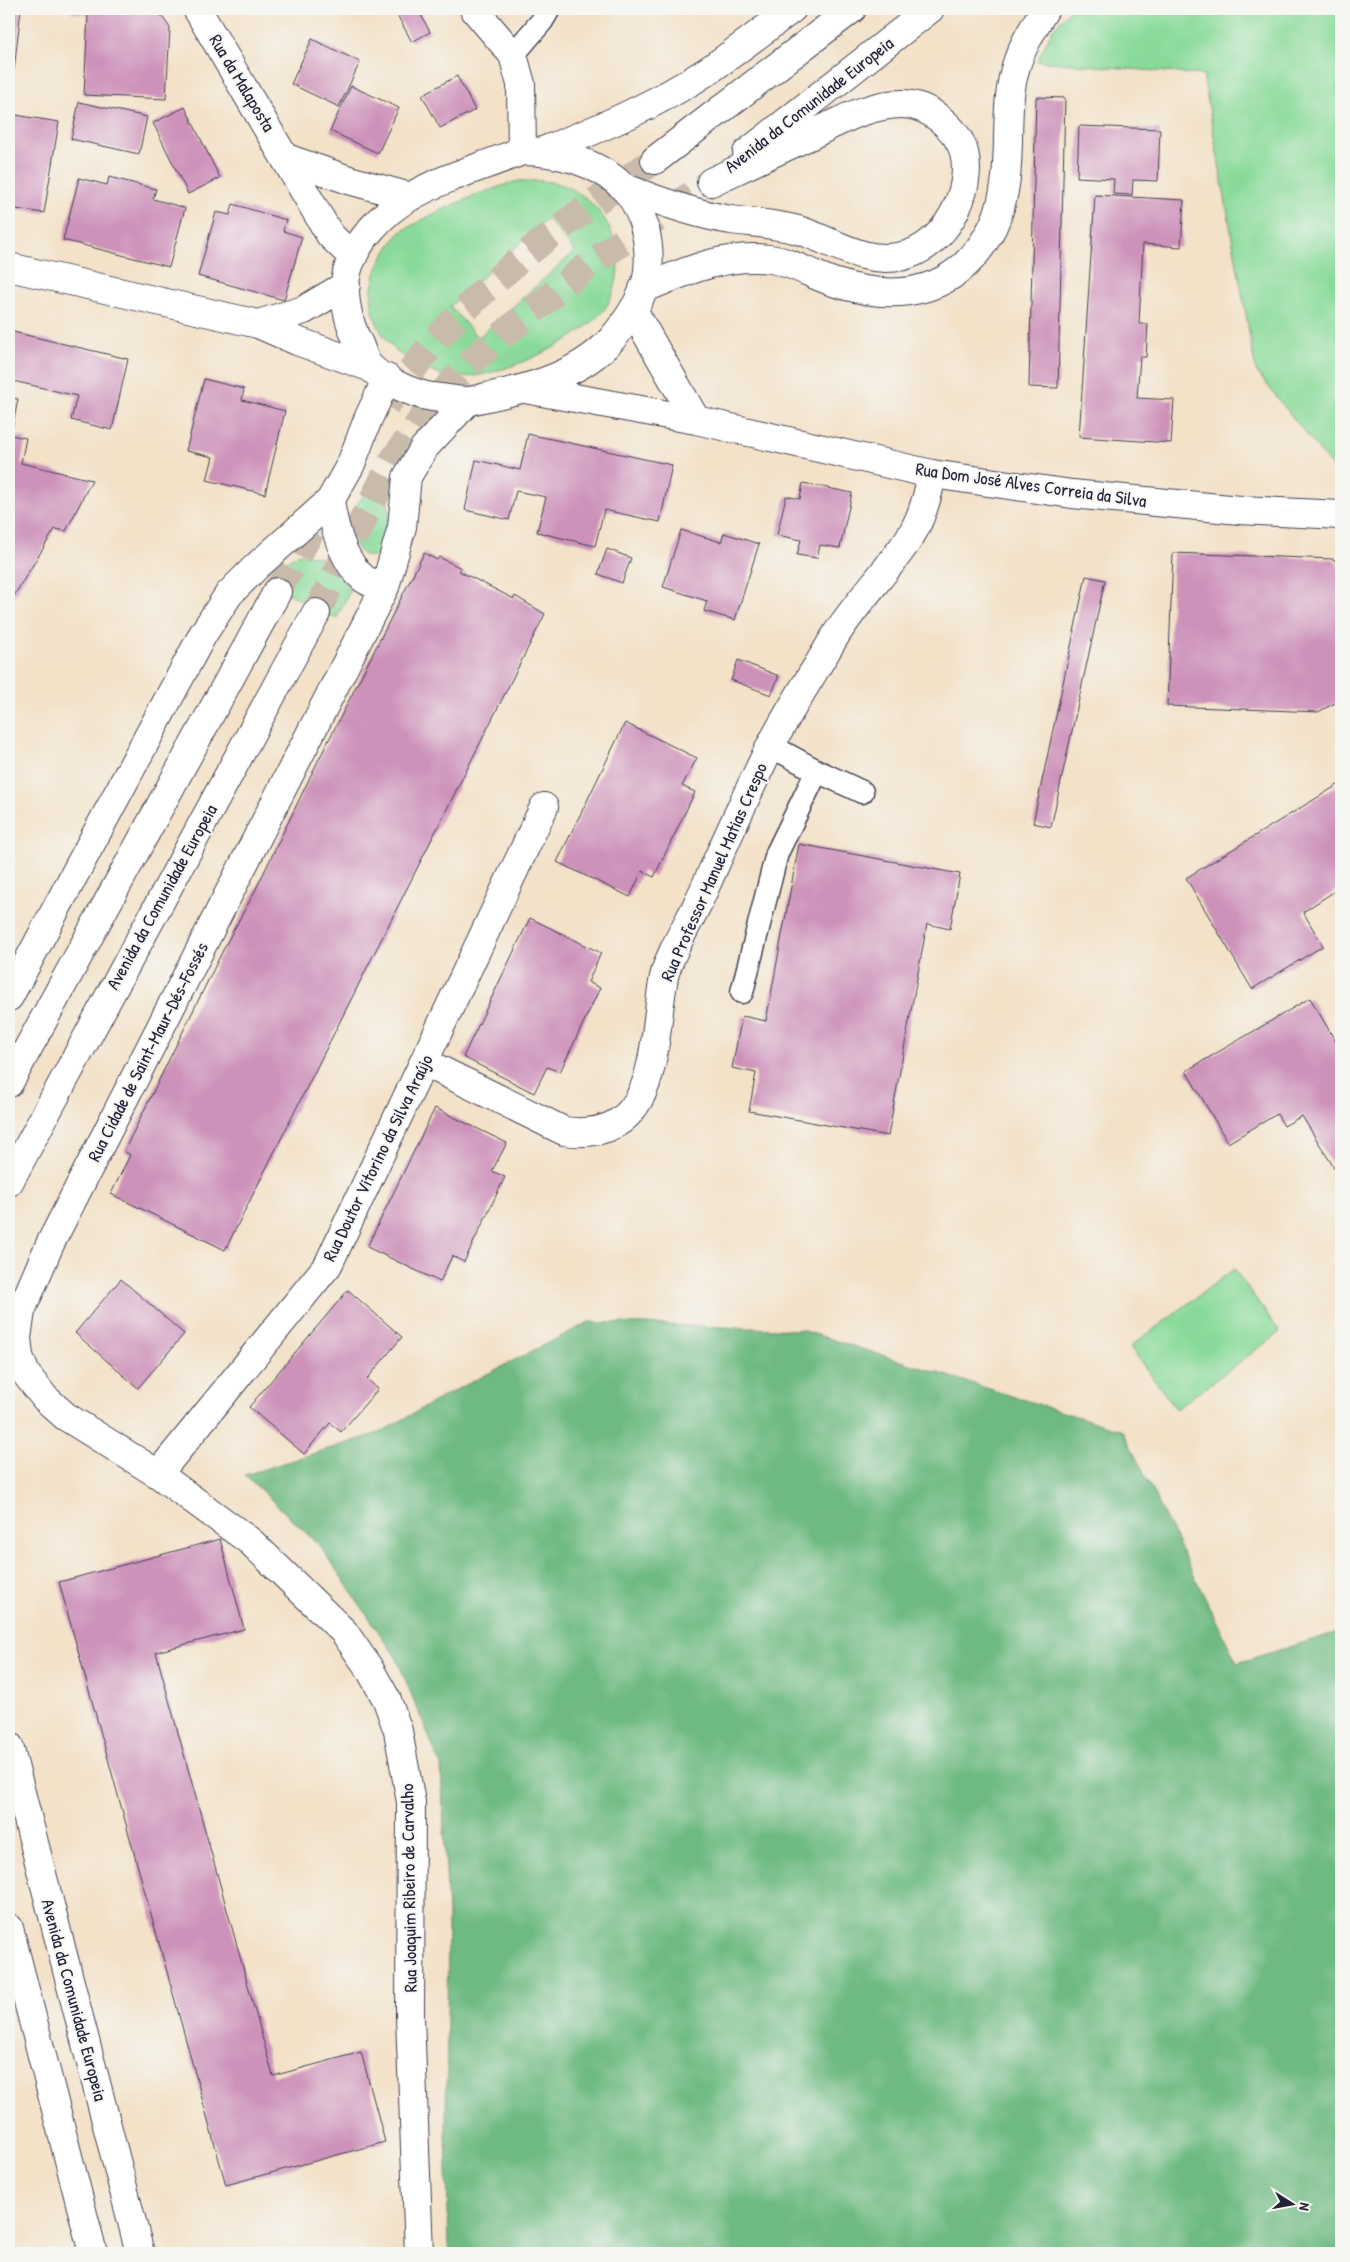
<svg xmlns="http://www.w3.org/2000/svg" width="1350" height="2262" font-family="'Patrick Hand',sans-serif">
	<rect width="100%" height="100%" fill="#f6f6f2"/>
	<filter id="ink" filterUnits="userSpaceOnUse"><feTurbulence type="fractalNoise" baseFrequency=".02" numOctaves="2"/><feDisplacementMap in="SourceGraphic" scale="10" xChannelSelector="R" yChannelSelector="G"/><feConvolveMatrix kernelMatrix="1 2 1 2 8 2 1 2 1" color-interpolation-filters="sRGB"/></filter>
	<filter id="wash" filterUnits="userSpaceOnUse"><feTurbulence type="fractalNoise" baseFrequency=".0096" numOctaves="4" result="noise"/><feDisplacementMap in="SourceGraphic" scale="20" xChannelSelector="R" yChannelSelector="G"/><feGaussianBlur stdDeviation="1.12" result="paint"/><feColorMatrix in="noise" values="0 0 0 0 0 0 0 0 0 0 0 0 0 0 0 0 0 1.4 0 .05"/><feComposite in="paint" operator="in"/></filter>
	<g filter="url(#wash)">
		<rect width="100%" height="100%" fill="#f3e1c8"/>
		<path fill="#89da9a" stroke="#567e6a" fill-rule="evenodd" d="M1071,9H1341V478L1256,371L1203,75L1037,61L1053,29Z
			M518,181C533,181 549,180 563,185C608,202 631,256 610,300C593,337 496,380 456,377C396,372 349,314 383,257C388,249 394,238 401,232C406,228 414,225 420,221C452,204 484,191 518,181ZM547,219L575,251L478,338L450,306Z
			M368,489L387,493C388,509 393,532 385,547C383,551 378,555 374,556C354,560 349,528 352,515C355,503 363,498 368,489Z
			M300,554C329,556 337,567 350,591L336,619L269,583C278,571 285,558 300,554Z
			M1234,1269L1280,1332L1176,1409L1130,1347Z"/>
		<path fill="#6eba82" stroke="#486e5e" d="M589,1322L802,1330L1123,1431L1237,1663L1341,1631V2253H449L446,2129L448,1915L441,1766L396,1657L319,1545L245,1475L379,1433L446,1395Z"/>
		<g id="blocks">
			<path fill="#cd92ba" d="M9,9H21L14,70L9,69Z
				M72,9H157L170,28L166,99L84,95L88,14L72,13Z
				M394,9H418L430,32L412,42Z
				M312,39L360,62L339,107L291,84Z
				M457,76L475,110L440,128L422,95Z
				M351,86L399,108L378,153L330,131Z
				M1036,97L1065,98L1058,388L1029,387Z
				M79,102L147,117L139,154L71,139Z
				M185,107L220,178L188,194L153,123Z
				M9,114L59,122L44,213L9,208Z
				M1079,126L1160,129L1158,181L1133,180L1132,195L1113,194L1114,179L1077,177Z
				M109,177L156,189L153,199L185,208L169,267L63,240L79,178L107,185Z
				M1095,195L1184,200L1181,247L1143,244L1139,324H1148L1146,357H1140L1137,398L1174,400L1171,443L1079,437Z
				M233,204L286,220L283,231L302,237L284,300L198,276L216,212L230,215Z
				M9,331L128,359L112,430L71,420L77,396L9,380Z
				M204,379L244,389L242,400L285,411L265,494L207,480L213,457L186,451Z
				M9,397L18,399L11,435L26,438L21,463L92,480L66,531L55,529L12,599L9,598Z
				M528,434L672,465L660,522L604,510L595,546L537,532L546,497L516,491L509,520L465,510L476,460L520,470Z
				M803,483L852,493L840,548L820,545L817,558L797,555L801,540L777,535L786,496L800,499Z
				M681,530L721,542L724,533L759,544L735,620L704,611L707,601L663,587Z
				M607,549L631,558L622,583L598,574Z
				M424,553L437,560L439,557L461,568L459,571L514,599L515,596L545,614L225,1250L111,1194L130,1155L124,1151L228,940L253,895L313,771Z
				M1173,553L1334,559L1341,572V700L1318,712L1167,706Z
				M1086,576L1105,580L1051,827L1033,823Z
				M738,660L779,676L771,695L731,680Z
				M625,723L697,758L682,786L695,792L654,877L642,871L630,897L557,862Z
				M1341,783V887L1303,912L1323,946L1252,989L1186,878Z
				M799,844L960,874L950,929L927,924L888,1136L749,1111L756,1073L732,1068L742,1016L766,1021Z
				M530,918L601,953L588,982L600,988L560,1072L547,1067L534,1093L463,1057Z
				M1310,998L1341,1050V1179L1302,1116L1284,1126L1277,1114L1228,1143L1186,1071Z
				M435,1108L507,1143L492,1171L505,1177L464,1262L452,1256L440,1282L367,1247Z
				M121,1279L184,1334L138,1388L75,1333Z
				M348,1290L402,1337L367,1379L378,1389L341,1432L330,1423L304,1454L249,1407Z
				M220,1539L244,1629L156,1652L164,1682L273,2076L361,2052L385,2142L226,2185L59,1582Z"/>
		</g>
	</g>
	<g filter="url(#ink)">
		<use href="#blocks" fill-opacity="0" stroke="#413f50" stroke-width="1"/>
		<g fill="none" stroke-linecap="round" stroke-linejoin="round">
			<path stroke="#c9bbac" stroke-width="28" stroke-dasharray="28 14" stroke-linecap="butt" d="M386,405C402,384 418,361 435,341C498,270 577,213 655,160
				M277,592L324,508
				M316,613L392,462L433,403L477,356L591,263L711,182"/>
			<g stroke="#413f50" stroke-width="25">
				<path id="lane" d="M513,55L542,21L549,9
					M771,746L817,771L862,792
					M742,992L777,853L817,771"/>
			</g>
			<g stroke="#413f50" stroke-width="30">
				<path id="street" d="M474,9L513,55L521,84L522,151
					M330,501C334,527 342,560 363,578C369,583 378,585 385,587
					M424,1062L564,1131C662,1144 651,1042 664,977C668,957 687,925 697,905C721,852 744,799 770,747C789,710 813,674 834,638C856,602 887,572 910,537C922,518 928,496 932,474
					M158,1474L328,1265L544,807
					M419,2253L410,2017L411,1802L398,1731L387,1700L369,1668L344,1632L251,1542L158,1474L65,1416L45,1398L26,1374L19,1356L17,1338L21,1311L50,1244L385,587L402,527L407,477L424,448L468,401"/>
			</g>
			<g stroke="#413f50" stroke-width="30">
				<path id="secondary" d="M197,9L330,235L353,257
					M522,151C556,151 597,162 622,186C643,205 651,244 648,271C646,295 627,321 612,339C582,373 534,387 492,396C484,397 475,401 467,401C456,401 444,398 432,397C413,394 384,381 370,367C365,362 362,351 359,344C349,325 341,294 347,272C355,242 383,212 410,197C444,177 485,166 522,151Z
					M286,158L349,180L410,197
					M9,267L258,324L297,341L369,367
					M633,310L696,420
					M258,324L304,310L346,285
					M525,389L696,420L932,474L1072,494L1240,510L1341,515"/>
			</g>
			<g stroke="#413f50" stroke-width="30">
				<path id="primary" d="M543,151C599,129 658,104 709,70C737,51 765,29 792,9
					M747,153L930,9
					M655,160L852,9
					M623,187C658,201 694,214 731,220C754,223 777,224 798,230C834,241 863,265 903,256C944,247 974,192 964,152C960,138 950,127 940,119C929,110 916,104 902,104C868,104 836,123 807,137C775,152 743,167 711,182
					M643,289C684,272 724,253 770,259C792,262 812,275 833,282C900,304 960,293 993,226C1018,173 1000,117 1016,66C1022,46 1034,27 1045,9
					M9,997L203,634L229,594L257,566L330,501L351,464L368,419L387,378
					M9,1083L277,592
					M9,1182L316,613
					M9,1746L140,2253
					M9,1928L93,2253"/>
			</g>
			<use href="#lane" stroke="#fff" stroke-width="22"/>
			<use href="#street" stroke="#fff" stroke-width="28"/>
			<use href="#secondary" stroke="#fff" stroke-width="28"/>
			<use href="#primary" stroke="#fff" stroke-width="28"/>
		</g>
	</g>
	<g text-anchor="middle" stroke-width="4" stroke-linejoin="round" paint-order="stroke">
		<g font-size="18" fill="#22223b" stroke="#f6f6f2">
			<text transform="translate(242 83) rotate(59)" y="6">Rua da Malaposta</text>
			<text transform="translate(809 105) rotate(-38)" y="6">Avenida da Comunidade Europeia</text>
			<text transform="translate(1031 485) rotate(8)" y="6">Rua Dom José Alves Correia da Silva</text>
			<text transform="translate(714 872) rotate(-66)" y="6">Rua Professor Manuel Matias Crespo</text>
			<text transform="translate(162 897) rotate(-61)" y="6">Avenida da Comunidade Europeia</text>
			<text transform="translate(148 1052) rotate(-63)" y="6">Rua Cidade de Saint-Maur-Dés-Fossés</text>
			<text transform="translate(378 1158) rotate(-64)" y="6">Rua Doutor Vitorino da Silva Araújo</text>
			<text transform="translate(409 1888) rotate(-91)" y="6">Rua Joaquim Ribeiro de Carvalho</text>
			<text transform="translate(74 2000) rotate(75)" y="6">Avenida da Comunidade Europeia</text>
		</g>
	</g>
	<rect width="1350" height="2262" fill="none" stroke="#f6f6f2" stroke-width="30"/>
	<g transform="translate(1292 2204) rotate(101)" stroke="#f6f6f2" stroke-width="4" paint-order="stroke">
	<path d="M0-4L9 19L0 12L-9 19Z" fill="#22223b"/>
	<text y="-8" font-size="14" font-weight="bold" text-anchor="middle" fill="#22223b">N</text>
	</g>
</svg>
